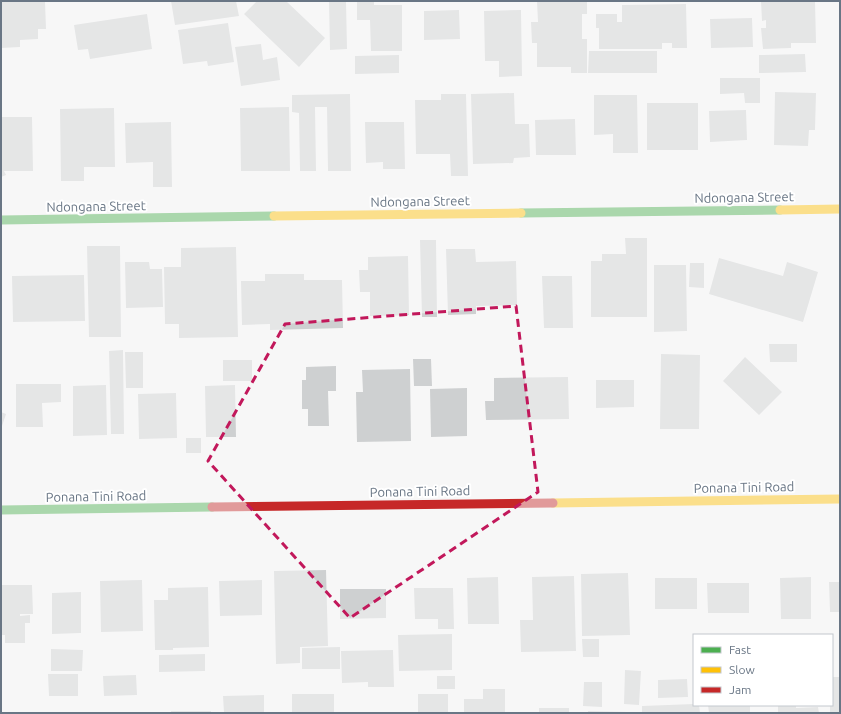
<svg xmlns="http://www.w3.org/2000/svg" width="841" height="714" font-family="Ubuntu,sans-serif">
	<rect width="100%" height="100%" fill="#f7f7f7"/>
	<path fill="#ced0d1" d="M20,1H45L46,29H38V39L20,40V47L1,48V2Z
		M171,1H236L239,16L175,25Z
		M257,1H286L325,38L299,67L244,14Z
		M329,1H346L347,49L330,50Z
		M357,1H374V5H402V51H371L370,20H357Z
		M537,1H587V14H582V39H587V73H571V67H537V43H532L531,22H538Z
		M761,1H815L816,43H791V48L763,49L761,28H766V20L762,21Z
		M686,4L687,48H672V43H662V49H599V28H596V14H617V22H622V5Z
		M459,10L460,39L424,40V11Z
		M521,10L522,76L499,77V61H485L484,11Z
		M147,14L152,49L90,59L88,49L78,50L74,25Z
		M752,18L753,47L711,48L710,19Z
		M228,23L234,62L208,66L207,61L183,64L178,30Z
		M261,44L263,60L277,57L280,80L241,86L235,47Z
		M589,51H657V73H588Z
		M805,54L806,72L759,73V55Z
		M399,55V73L355,74V56Z
		M720,78H760V103H745L744,93L720,94Z
		M775,92L816,93L815,130H809L808,146L774,145Z
		M514,93L515,124H529L530,157L514,158L513,163L473,164L471,94Z
		M350,94L351,171H328L327,107H315L316,171H300L299,113L292,112V95Z
		M441,94H466L468,176H451L450,154H416L415,100H441Z
		M594,95H637L638,153H613V134L594,135Z
		M647,103H698V150H647Z
		M289,107L290,171H241L240,108Z
		M114,108L115,167H84V181H61L60,109Z
		M746,110L747,140L710,142L709,111Z
		M1,117H32L33,171H4L6,175L1,177Z
		M575,119L576,155H536L535,120Z
		M171,122L172,187H153V162L126,163L125,123Z
		M365,122H404L405,169H383V162L366,163Z
		M625,238H647V317H591V261H602V254H626Z
		M420,240H436L437,317H422Z
		M87,246H120L121,337H89Z
		M236,247L238,337L179,338V324H165L164,267H181V248Z
		M446,249H475L476,262L516,261L517,305L476,306V314L448,315Z
		M408,256L409,315L370,316V292H360L359,270H368V257Z
		M719,258L783,276L787,262L818,272L803,322L709,294Z
		M125,262H149L150,269H162L163,307L126,308Z
		M690,263H704V288L689,287Z
		M654,265H686L687,331L654,332Z
		M265,274H304V280H342L343,328L270,330V324L242,325L241,281H265Z
		M84,275L85,321L13,322L12,276Z
		M542,276H572L573,328H544Z
		M769,344H797V362H770Z
		M123,350L124,434H111L109,351Z
		M125,352H143V388H126Z
		M661,354L700,355L699,429H660Z
		M745,357L782,392L759,415L723,381Z
		M413,359H431L432,386H414Z
		M223,360H252V381H223Z
		M336,366V391H328L329,426H308V409H302V380H306V367Z
		M410,369L411,441L357,442L356,392H363L362,370Z
		M568,377L569,419L486,420L485,401H494V378Z
		M596,380H634V407L596,408Z
		M16,384H61V402L42,403L43,427H16Z
		M106,385L107,435L73,436V386Z
		M235,385L236,437H206L205,386Z
		M467,388V436L431,437L430,389Z
		M176,393L177,438L139,439L138,394Z
		M1,412L6,414L1,429Z
		M186,438H201V453H186Z
		M326,570L328,646L300,647V663L276,664L274,571Z
		M628,573L630,635L582,636L581,574Z
		M574,576L576,651L521,652L520,620H533L532,577Z
		M498,577L499,624H468L467,578Z
		M811,577V619H781L780,578Z
		M655,578H697V609H655Z
		M142,580L143,631L101,632L100,581Z
		M262,580V615L220,616L219,581Z
		M829,582H840V612H830Z
		M707,583H749V613H708Z
		M1,585H32L33,614H20V616L30,615V623H25V643H5V635H1Z
		M208,587L209,647L173,648V650H155L154,600H168V588Z
		M414,588H453L454,629H438V619H415Z
		M340,589H386V618L340,619Z
		M81,592V633L52,634V593Z
		M452,634V670L399,671L398,635Z
		M582,639H599V657H583Z
		M340,647V669H302V648Z
		M51,649L83,650L82,671H51Z
		M393,650L394,687H368V682L342,683L341,651Z
		M205,654V671L159,672V655Z
		M625,670L641,671L639,705L624,704Z
		M48,674H78V696H49Z
		M136,675L137,695L104,696L103,676Z
		M437,676H455V689H437Z
		M832,677H840V713H830V705H832Z
		M687,679L688,697L658,698V680Z
		M584,682H602V707L583,706Z
		M483,689H505V713H464V699H483Z
		M292,694H334V713H292Z
		M418,694H448V713H418Z
		M264,695V713H224L223,696Z
		M694,704L699,705L700,713H642V706Z
		M708,705H750V713H709Z
		M778,705H796V708L818,707L819,713H778Z
		M539,708H569V713H539Z
		M171,711H211V713H171Z
		M588,711L629,712V713H588Z"/>
	<g fill="none" stroke-linecap="round" stroke-linejoin="round">
		<path stroke="#4caf50" stroke-width="9" d="M521,213L780,210
			M1,220L274,216
			M1,510L212,507"/>
		<path stroke="#ffc107" stroke-width="9" d="M780,210L840,209
			M274,216L521,213
			M553,503L840,499"/>
		<path stroke="#c62828" stroke-width="9" d="M212,507L553,503"/>
	</g>
	<path d="M0 0H841V714H0ZM516,306L538,492L350,618L208,461L285,324Z" fill="#f7f7f7" fill-opacity=".55" fill-rule="evenodd"/>
	<path fill="none" stroke="#c2185b" stroke-width="3" stroke-dasharray="8 5" stroke-linejoin="round" d="M516,306L538,492L350,618L208,461L285,324Z"/>
	<g text-anchor="middle" stroke-width="4" stroke-linejoin="round" paint-order="stroke">
		<g font-size="13" fill="#697685" stroke="#fff">
			<text transform="translate(744 197) rotate(-1)" y="5">Ndongana Street</text>
			<text transform="translate(420 201) rotate(-1)" y="5">Ndongana Street</text>
			<text transform="translate(96 206) rotate(-1)" y="5">Ndongana Street</text>
			<text transform="translate(744 487) rotate(-1)" y="5">Ponana Tini Road</text>
			<text transform="translate(420 491) rotate(-1)" y="5">Ponana Tini Road</text>
			<text transform="translate(96 496) rotate(-1)" y="5">Ponana Tini Road</text>
		</g>
	</g>
	<rect width="841" height="714" fill="none" stroke="#697685" stroke-width="4"/>
	<rect x="693" y="634" width="140" height="72" fill="#ffffff" stroke="#c3c8ce"/>
	<rect x="701" y="647" width="20" height="6" fill="#4caf50" stroke="#c3c8ce"/>
	<text x="729" y="654" font-size="12" fill="#697685">Fast</text>
	<rect x="701" y="667" width="20" height="6" fill="#ffc107" stroke="#c3c8ce"/>
	<text x="729" y="674" font-size="12" fill="#697685">Slow</text>
	<rect x="701" y="687" width="20" height="6" fill="#c62828" stroke="#c3c8ce"/>
	<text x="729" y="694" font-size="12" fill="#697685">Jam</text>
</svg>
